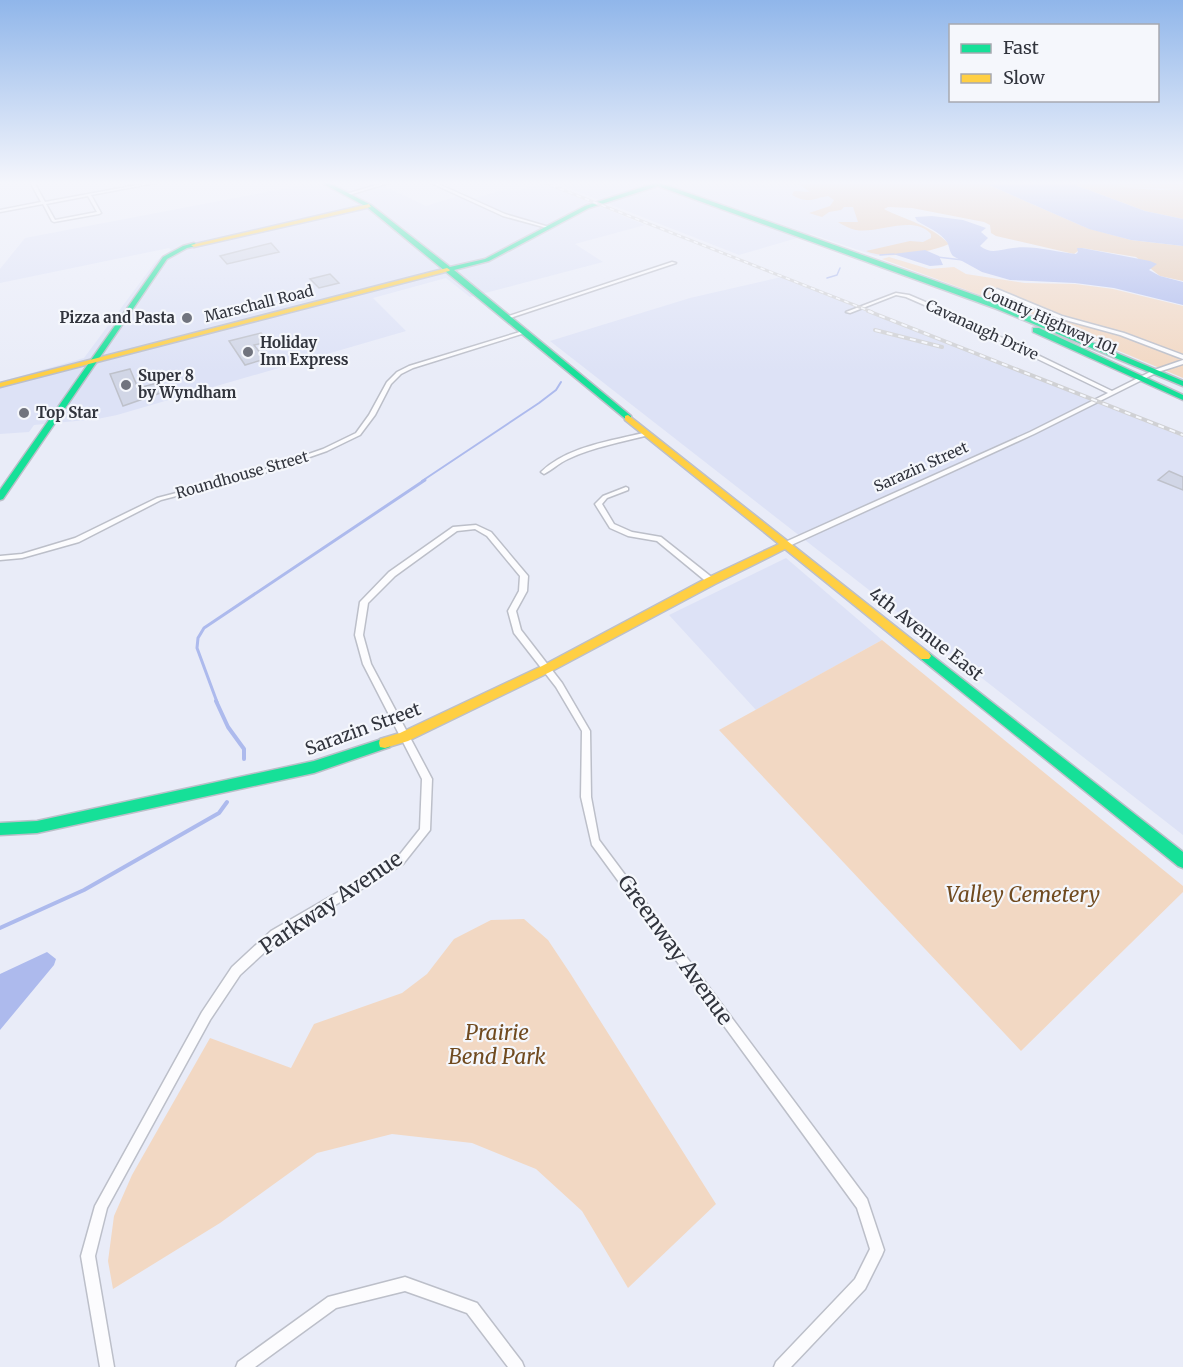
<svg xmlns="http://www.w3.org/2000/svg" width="1183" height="1367" font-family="Merriweather,serif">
	<rect width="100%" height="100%" fill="#e9ecf8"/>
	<path fill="#dde2f6" d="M319,182H332L351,191L378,183L426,206L464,194L475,198L503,190H520L543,183L645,225L575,244L603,262L470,297L446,278L373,298L406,331L117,415L97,419L34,425L29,432L0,434V382L84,358L156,261L171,250L169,248L0,283V269L25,238Z
		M553,182H799L921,224L947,242L916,252L876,256L811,234L739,255Z
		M781,277L1183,437V835L550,341L690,298Z
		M786,558L882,640L756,710L669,615Z"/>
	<path fill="#f2d8c3" d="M1105,182H1183V189L1130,188Z
		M889,257L929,269L954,267L966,274L1025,283L1075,284L1113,289L1183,306V378L1034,315L882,259Z
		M882,640L1183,886V892L1021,1051L719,730Z
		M524,919L548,940L570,973L716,1204L628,1288L582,1211L536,1169L472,1143L392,1134L317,1153L220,1223L113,1289L108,1261L114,1216L132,1175L210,1038L291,1068L314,1024L402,993L427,974L454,939L491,920Z"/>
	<path fill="#e7c9af" d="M796,182H982L1087,228L1131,240L1183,246V281L1160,276L1136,257L1082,248L1074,254L996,236L991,233L990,225L984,222L912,208L888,207L884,209C907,221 931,225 949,244C929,253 885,260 866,251L910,241L923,242L931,238V234C914,214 878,234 856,230C850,229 843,225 838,222H858L853,207H844L841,210L829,212L822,217L809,213L830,206L834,200L828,196C812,199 808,204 792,195L794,191L810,192Z
		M1067,182H1105L1130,188L1161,190L1183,189V219L1145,211Z"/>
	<path fill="#adbaed" d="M982,182H1067L1145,211L1183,219V246L1131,240L1089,229Z
		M932,216L963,220L986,228L981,232L988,238L980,246C991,255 1001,249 1013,248C1033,245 1056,252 1076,254L1078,252L1077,248H1082L1150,261L1157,264L1149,270L1160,276L1183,282V305L1114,288L1075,283L1010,280L982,272L953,256C949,251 950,248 947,242C940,232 927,227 917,221L915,217Z
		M925,250L939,256L943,265L930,266L893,254Z
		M47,952L56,959L54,965L0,1030V974Z"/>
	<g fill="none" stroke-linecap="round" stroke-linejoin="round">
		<path stroke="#adbaed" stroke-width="1.5" d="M880,255L894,254
			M937,257L963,260
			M827,278L837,275L840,268"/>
		<path stroke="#adbaed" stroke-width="2" d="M422,481L539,403L556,390L561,382"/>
		<path stroke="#adbaed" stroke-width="3" d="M217,702L197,648L198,638L204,628L425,480"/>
		<path stroke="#adbaed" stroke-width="4" d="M216,701L228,727L244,749V759
			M0,928L84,890L219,813L227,802"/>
	</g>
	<path fill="#d1d6e6" stroke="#bec1ca" stroke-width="1.5" d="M271,243L279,252L227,264L220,256Z
		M330,274L339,283L319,288L310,279Z
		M261,333L268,342L254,345L265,359L245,365L229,341Z
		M130,369L138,388L161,382L166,391L123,406L110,374Z
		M1169,471L1183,477V490L1158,480Z"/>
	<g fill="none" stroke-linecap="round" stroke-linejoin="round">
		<g stroke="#bcbfc9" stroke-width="3">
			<path id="street" d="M30,182H34L45,202L153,182H160L91,195L101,213L99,214L54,222L52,221L43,204L0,212V210L41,202ZM88,196L97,212L55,220L46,204Z
				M387,182H392L349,195L346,194Z
				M429,182H434L505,214L549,227L547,228L503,216Z
				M672,262L676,263L510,318L506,317Z
				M997,289L1062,316L1124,333L1183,355V359L1120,335L1058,318L995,291V290Z
				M896,293L909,295L949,312L1112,391L1154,370L1183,360V364L1158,372L1034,434L787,547H783V543L1030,432L1108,393L945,314L906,297L896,295L850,313L846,312Z
				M523,331L528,332L413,368L401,374L391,384L375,415L360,435L327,451L261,474L161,500L79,542L22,558L0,560V556L22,554L75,538L157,498L257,472L323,449L356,433L369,415L387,382L397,372L409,366Z
				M647,432L649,433V435C622,442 593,447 568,459C559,463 552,470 544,474L541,472C568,446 612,441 647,432Z
				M626,487L628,488V490L607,498L602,504L614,524L632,532L661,537L714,579L715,581L714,583H708L657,541L628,536L610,528L595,504L603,496Z
				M476,525L491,532L528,576L527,591L516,611L521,630L562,683L590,731L591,797L599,840L867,1199L884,1250L882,1255L865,1289L791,1367H774L776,1362L855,1279L870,1249L857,1208L592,845L581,797L582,731L556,687L514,633L508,611L519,591L520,576L487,536L475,529L457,531L395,576L368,603L363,635L371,664L432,779L430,830L403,864L279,939L240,975L210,1020L107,1208L95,1256L114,1367H100L81,1256L95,1206L202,1012L232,967L271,931L397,858L420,829L422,779L363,664L355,635L360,602L389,572L453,527Z
				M405,1277L477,1303L522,1362L524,1367H508L467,1313L405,1291L336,1308L255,1367H236L238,1362L328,1297Z"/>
		</g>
		<g stroke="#bcbfc9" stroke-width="3">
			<path id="fast" d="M320,182H327L371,205L450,267L485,259L585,206L652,184L649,182H657L1003,305L1183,381V386L997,309L658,186L589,208L489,261L454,270L631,416V420L628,421L367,207Z
				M194,243L196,244V246L187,248L167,259L3,499L0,500V490L163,257L183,246Z
				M1033,328H1039L1183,395V400L1033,332Z
				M925,652L929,653L1183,852V868L1178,866L921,659L919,656Z
				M385,738L390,739L391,743L390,747L314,773L37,833L0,835V823L37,821L314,761Z"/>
		</g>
		<g stroke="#bcbfc9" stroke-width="3">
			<path id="slow" d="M369,204L371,207L194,247L191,245Z
				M447,268L450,270L449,271L0,387V383Z
				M628,415L929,653L931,656L929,659H921L785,549L715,584L550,672L408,741L385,748L380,747L379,743L380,739L400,733L542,666L707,578L779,544L625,420V416Z"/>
		</g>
		<use href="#street" fill="#fcfcfe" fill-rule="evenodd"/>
		<use href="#fast" fill="#16e098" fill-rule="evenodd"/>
		<use href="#slow" fill="#ffcf43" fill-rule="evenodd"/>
		<g stroke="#d0d1d4" stroke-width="3">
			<path id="rail-far1" d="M543,182L872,312"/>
		</g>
		<g stroke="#d0d1d4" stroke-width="4">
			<path id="rail" d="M868,311L1183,435
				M875,330L942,347"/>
		</g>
		<use href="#rail-far1" stroke="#f5f7fc" stroke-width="1.5" stroke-dasharray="4.5" stroke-linecap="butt"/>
		<use href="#rail" stroke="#f5f7fc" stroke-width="2" stroke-dasharray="6" stroke-linecap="butt"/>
	</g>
	<linearGradient id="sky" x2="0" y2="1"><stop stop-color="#90b6ea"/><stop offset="0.49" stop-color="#f5f6fc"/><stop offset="1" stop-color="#f5f6fc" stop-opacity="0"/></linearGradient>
	<rect width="1183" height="373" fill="url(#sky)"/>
	<g fill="#71747e" stroke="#f5f7fc" stroke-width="2">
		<circle cx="187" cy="318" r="6"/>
		<circle cx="248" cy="352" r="6"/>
		<circle cx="126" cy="385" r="6"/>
		<circle cx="24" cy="413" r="6"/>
	</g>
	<g text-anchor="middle" stroke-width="4.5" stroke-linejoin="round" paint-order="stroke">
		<g font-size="15" fill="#31343d" stroke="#f5f7fc">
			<text transform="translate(259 304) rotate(-14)" y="5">Marschall Road</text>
			<text transform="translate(1050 321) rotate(24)" y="5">County Highway 101</text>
			<text transform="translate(982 330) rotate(25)" y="5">Cavanaugh Drive</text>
			<text transform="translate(921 467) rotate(-24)" y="5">Sarazin Street</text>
			<text transform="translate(242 475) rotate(-16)" y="5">Roundhouse Street</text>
		</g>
		<g font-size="15" font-weight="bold" fill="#31343d" stroke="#f5f7fc" text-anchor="start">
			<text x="175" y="323" text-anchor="end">Pizza and Pasta</text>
			<text x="260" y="348">Holiday<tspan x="260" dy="17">Inn Express</tspan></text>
			<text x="138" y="381">Super 8<tspan x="138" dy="17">by Wyndham</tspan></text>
			<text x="36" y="418">Top Star</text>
		</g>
		<g font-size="18" fill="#31343d" stroke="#f5f7fc">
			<text transform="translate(926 634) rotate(38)" y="6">4th Avenue East</text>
			<text transform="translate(363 729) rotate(-20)" y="6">Sarazin Street</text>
		</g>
		<g font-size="21" font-style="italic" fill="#704a1f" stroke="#f5f7fc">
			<text x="1023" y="902">Valley Cemetery</text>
			<text x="497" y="1040">Prairie<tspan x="497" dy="24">Bend Park</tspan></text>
		</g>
		<g font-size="21" fill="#31343d" stroke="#f5f7fc">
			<text transform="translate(331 903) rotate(-34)" y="7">Parkway Avenue</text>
			<text transform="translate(675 950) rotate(54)" y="7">Greenway Avenue</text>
		</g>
	</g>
	<rect x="949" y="24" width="210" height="78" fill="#f5f7fc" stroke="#a7a9b0" stroke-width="1.5"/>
	<rect x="961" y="44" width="30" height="9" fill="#16e098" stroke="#a7a9b0" stroke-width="1.5"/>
	<text x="1003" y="54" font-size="18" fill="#31343d">Fast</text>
	<rect x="961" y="74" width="30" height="9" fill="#ffcf43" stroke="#a7a9b0" stroke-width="1.5"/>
	<text x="1003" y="84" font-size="18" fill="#31343d">Slow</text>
</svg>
